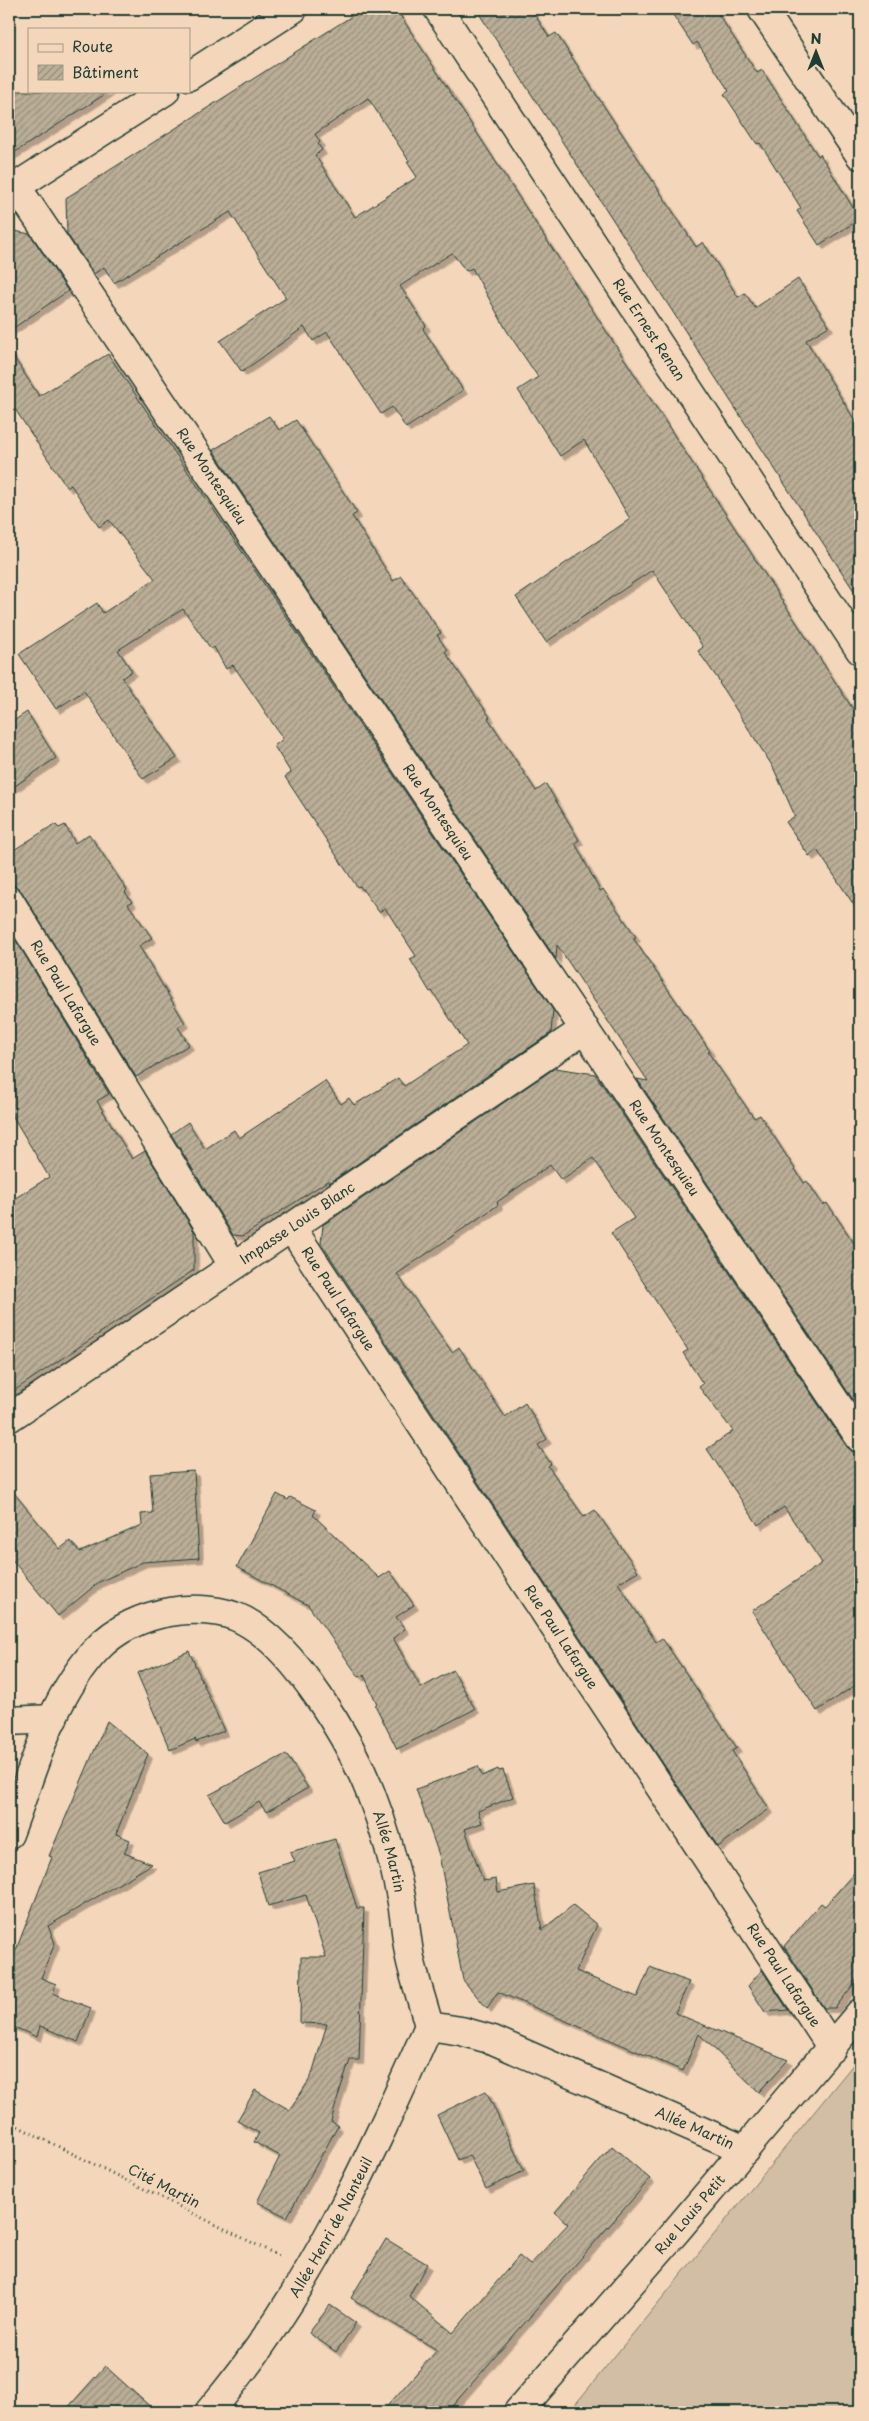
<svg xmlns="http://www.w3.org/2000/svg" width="869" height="2421" font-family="'Playpen Sans',sans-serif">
	<defs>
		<pattern id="building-hatch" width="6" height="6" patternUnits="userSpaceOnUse" patternTransform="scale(1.25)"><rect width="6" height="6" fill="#bbae97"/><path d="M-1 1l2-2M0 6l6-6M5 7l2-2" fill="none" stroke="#978f7c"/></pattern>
		<filter id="shadow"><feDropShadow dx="4.5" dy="4.5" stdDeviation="0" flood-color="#0004"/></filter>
	</defs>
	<rect width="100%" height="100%" fill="#f4d7ba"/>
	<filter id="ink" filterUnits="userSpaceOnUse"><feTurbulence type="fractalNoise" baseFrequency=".02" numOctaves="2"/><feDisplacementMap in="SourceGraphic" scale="10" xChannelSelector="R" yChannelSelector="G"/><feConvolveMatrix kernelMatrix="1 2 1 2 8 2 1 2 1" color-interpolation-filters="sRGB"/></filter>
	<g filter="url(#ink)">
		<path fill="#d2bea4" stroke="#787e6c" d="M860,2056V2412H569Z"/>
		<path fill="url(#building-hatch)" stroke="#1f3d34" fill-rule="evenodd" filter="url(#shadow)" d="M363,9H396L860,720V914L817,850L809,856L786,822L795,816L773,767L719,683L720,682L698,651L703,647L652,570L546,642L516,597L630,519L584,440L560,456L518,390L538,377L507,331L472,268L466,271L452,253L400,286L426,326L423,329L463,390L406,428L392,407L381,414L327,332L313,341L304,327L242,372L220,341L286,298L230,212L114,283L104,267L94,274L67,234L66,198ZM368,98L409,161L407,162L417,177L355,217L315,155L322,150L318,144L320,142L315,134Z
			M476,9H531L549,37L556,33L696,247L703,242L738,297L745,293L755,308L798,279L829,326L806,340L860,429V600Z
			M669,9H715L757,73L762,70L818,156L820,154L860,219L819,245L797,211L801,208L760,143L757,144L724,94L729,91L697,42L693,45Z
			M9,91H110L9,156Z
			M9,230L30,234L68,291L9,331Z
			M9,350L39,396L108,354L553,1010L551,1033L329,1183V1180L243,1236L233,1235L171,1134L188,1122L205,1149L234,1130L239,1138L325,1081L341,1104L349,1098L354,1105L398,1078L404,1086L467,1045L432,991L430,992L410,959L416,956L385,908L379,912L360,886L357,887L285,777L291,773L274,746L283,739L260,704L233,665L226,669L214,647L211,649L183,609L118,650L132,671L122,678L177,758L143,779L84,691L56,709L19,654L97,603L103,613L155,579L109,520L99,527L71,485L67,488L9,400Z
			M269,416L279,430L296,420L357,513L352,516L393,581L401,576L441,633L437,635L447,650L445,652L490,717L488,718L536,791L546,784L579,840L575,843L600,891L603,889L636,937L633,938L710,1051L708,1052L754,1118L760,1115L804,1183L807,1181L823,1205L827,1203L860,1252V1410L637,1079L648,1081L557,945L556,959L213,450Z
			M27,712L56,758L9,790V724Z
			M55,824L59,828L65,825L75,843L89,834L127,890L125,892L132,902L128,904L152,938L139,946L185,1023L178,1027L189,1045L136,1077L22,892L17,887L9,884V853Z
			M9,929L109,1094L97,1101L132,1159L145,1151L194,1231V1270L9,1394V1202L49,1177L9,1110Z
			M555,1068L595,1074L847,1447L853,1452L860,1453V1682L817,1711L752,1611L822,1563L784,1507L758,1525L707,1449L733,1431L699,1387L703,1384L683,1353L688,1350L611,1233L634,1218L593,1158L561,1180L550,1165L497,1202L498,1205L397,1274L452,1352L459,1347L505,1417L525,1403L547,1439L538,1445L551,1464L548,1466L584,1517L595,1510L638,1571L618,1583L656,1642L662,1638L737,1748L732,1751L769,1809L718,1847L321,1243L323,1225Z
			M194,1471L199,1558L143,1562L99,1582L58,1616L9,1556V1487L60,1549L70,1541L80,1552L142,1525L141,1514L153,1513L150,1474Z
			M277,1494L288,1500L290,1497L316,1510L313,1515L379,1578L390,1571L414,1605L396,1617L405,1629L393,1638L421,1688L453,1670L475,1709L397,1749L375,1705L377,1704L364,1675L359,1677L308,1605L237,1567Z
			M189,1651L224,1731L196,1742L195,1739L170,1750L137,1673Z
			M107,1721L148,1754L116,1834L130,1840L124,1853L152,1864L48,1926L55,1943L41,1978L56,1984L53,1993L91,2008L78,2042L40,2026L37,2037L9,2025V1968L52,1857L49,1856Z
			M286,1754L308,1788L266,1812L259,1802L225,1822L209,1795Z
			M478,1766L482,1776L498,1769L499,1771L503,1770L513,1797L478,1811L482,1823L465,1829L483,1881L496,1879L498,1892L534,1885L542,1930L573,1905L597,1925L576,1971L637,1997L650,1967L689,1982L675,2013L788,2060L759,2092L699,2034L683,2071L498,1992L487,2008L463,1980L439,1855L416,1789Z
			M335,1839L357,1908H364L359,2060H350L340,2090L331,2121L338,2126L287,2217L257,2202L280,2156L254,2142L259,2133L237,2121L255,2090L290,2110L311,2077L327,2024L300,2023L301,1957H326L306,1895L268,1906L258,1872L295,1861L290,1852Z
			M860,1866V1976L835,2008H824L784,1946L821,1903L825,1906Z
			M762,1970L788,2010L765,2012L748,1986Z
			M486,2091L524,2171L486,2189L469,2155L458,2160L437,2115Z
			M612,2146L650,2179L447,2412H382L437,2350L351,2298L386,2239L427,2264L409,2296L453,2333L519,2256L530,2265L568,2224L555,2212Z
			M330,2305L356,2323L336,2352L309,2333Z
			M105,2366L156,2412H64Z"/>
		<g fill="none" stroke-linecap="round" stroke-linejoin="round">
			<g stroke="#1f3d34" stroke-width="31">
				<g id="minor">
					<path id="s1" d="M438,9L860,650"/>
					<path d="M762,9L860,155"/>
					<path d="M189,76L293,9"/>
					<path id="s2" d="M16,186L860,1438"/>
					<path d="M9,191L165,91"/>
					<path id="s3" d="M9,900L233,1265"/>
					<path id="s4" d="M291,1227L832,2048"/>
					<path id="s5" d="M9,1418L585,1029"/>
					<path d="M9,1721L53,1719"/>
					<path id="s6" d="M9,1834C33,1771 50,1699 97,1649C115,1629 144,1616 170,1612C192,1608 223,1609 243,1620C295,1647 350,1740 371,1794C384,1827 394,1862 401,1897C405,1917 406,1938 410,1958C415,1981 423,2003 429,2026L461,2031L493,2040L745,2150"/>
					<path id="s7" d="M209,2412C307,2298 368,2162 429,2026"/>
					<path id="s8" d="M518,2412L677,2230L860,2013"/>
				</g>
			</g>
			<path stroke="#1f3d34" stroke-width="3" stroke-dasharray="1 4" stroke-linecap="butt" d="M9,2122L279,2256"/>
			<use href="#minor" stroke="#f4d7ba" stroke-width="28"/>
		</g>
	</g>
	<g text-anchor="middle" stroke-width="4.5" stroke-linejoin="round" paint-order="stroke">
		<g font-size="14" fill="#1f3d34" stroke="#f4d7ba">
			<text dy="5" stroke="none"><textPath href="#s1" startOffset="384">Rue Ernest Renan</textPath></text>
			<text dy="5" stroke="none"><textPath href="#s2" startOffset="350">Rue Montesquieu</textPath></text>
			<text dy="5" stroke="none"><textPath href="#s2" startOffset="755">Rue Montesquieu</textPath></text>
			<text dy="5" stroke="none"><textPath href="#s3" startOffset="109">Rue Paul Lafargue</textPath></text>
			<text dy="5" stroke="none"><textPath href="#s2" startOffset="1160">Rue Montesquieu</textPath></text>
			<text dy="5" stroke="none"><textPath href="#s5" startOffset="348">Impasse Louis Blanc</textPath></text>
			<text dy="5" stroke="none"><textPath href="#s4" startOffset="86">Rue Paul Lafargue</textPath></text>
			<text dy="5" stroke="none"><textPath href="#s4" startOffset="491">Rue Paul Lafargue</textPath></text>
			<text dy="5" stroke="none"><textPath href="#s6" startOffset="644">Allée Martin</textPath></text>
			<text dy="5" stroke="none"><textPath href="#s4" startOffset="896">Rue Paul Lafargue</textPath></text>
			<text dy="5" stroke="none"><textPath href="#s6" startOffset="1109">Allée Martin</textPath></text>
			<text transform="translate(164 2186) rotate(27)" y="5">Cité Martin</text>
			<text dy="5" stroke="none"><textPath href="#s8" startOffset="262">Rue Louis Petit</textPath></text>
			<text dy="5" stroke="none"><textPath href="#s7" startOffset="222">Allée Henri de Nanteuil</textPath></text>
		</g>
	</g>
	<rect width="869" height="2421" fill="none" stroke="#f4d7ba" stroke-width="30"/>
	<rect x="15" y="15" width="839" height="2391" fill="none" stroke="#1f3d34" stroke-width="2" filter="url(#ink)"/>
	<rect x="28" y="28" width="162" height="65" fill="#f4d7ba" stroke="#9f9984"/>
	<rect x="38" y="44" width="25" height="8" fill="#f4d7ba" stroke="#9f9984"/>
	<text x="72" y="52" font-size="15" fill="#1f3d34">Route</text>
	<rect x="38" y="65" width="25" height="15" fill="url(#building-hatch)" stroke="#9f9984"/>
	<text x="72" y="78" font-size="15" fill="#1f3d34">Bâtiment</text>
	<g transform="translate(816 52)" stroke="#f4d7ba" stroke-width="4" paint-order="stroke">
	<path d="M0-4L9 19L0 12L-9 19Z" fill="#1f3d34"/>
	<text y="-8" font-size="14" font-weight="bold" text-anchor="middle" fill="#1f3d34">N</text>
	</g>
</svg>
